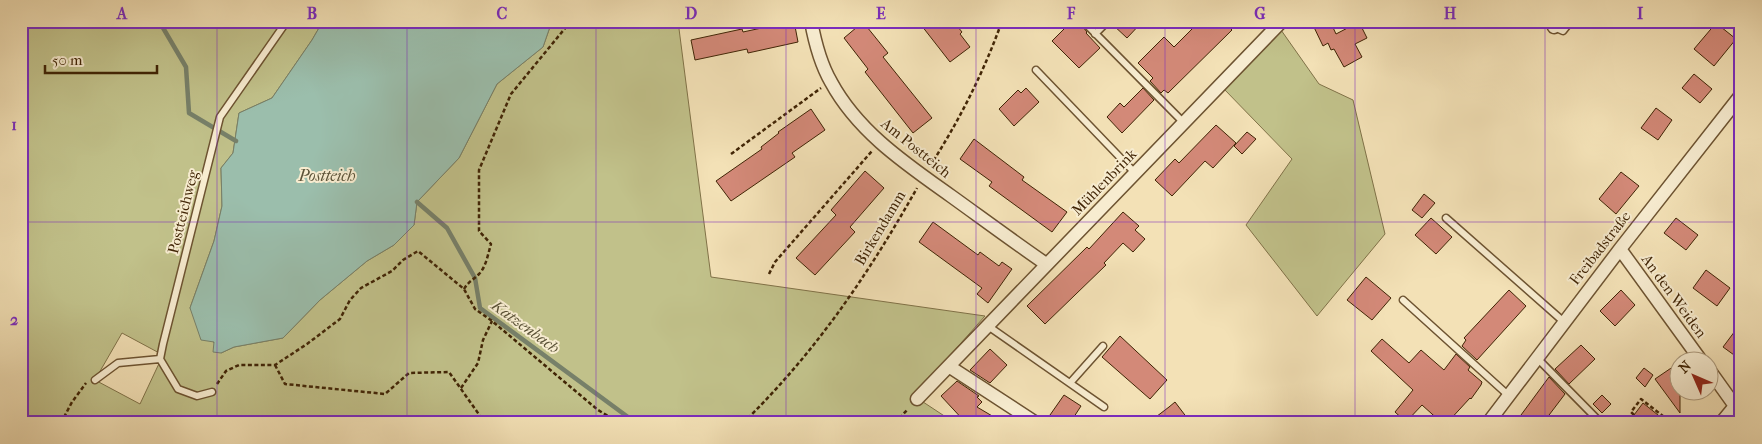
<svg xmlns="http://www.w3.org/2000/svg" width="1762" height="444" font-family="'IM FELL French Canon',serif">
	<rect width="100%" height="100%" fill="#f3e1b6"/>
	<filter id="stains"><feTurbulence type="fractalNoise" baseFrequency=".004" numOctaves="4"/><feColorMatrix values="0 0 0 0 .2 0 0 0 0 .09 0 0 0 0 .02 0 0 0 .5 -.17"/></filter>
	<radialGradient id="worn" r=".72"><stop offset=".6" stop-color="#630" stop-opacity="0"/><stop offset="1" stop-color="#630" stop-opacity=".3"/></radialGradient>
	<path fill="#c1c18a" stroke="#807248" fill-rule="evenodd" d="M21,21H323L312,40L272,98L239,113L233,153L221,168L222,206L214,241L190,308L221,353L234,347L283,338L320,300L367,261L394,245L414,225L417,202L459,158L497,84L543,47L552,21H678L711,277L985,316L914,396L955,423H21ZM122,333L163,355L140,404L95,380Z
		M1281,30L1319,84L1353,100L1385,234L1317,316L1246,225L1292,159L1224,89Z"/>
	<path fill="#9bbeac" stroke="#778069" d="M323,21H552L543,47L497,84L459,158L417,202L414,225L394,245L367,261L320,300L283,338L234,347L221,353L213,352L214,342L201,340L190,308L214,241L222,206L221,168L233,153L239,113L272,98L312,40Z"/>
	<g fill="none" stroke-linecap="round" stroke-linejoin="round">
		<path stroke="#778069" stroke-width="4.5" d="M159,21L186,67L189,113L236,141
			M417,202L447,228L475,278L480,308L636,423"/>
	</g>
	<path fill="#d38978" stroke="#402405" d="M794,21L798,42L748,53L747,49L695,60L691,40L742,29L743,32Z
		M918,21H953L962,32L960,34L970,47L950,62Z
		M1072,21H1078L1087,32L1086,33L1100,48L1079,68L1052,41Z
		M1113,21H1143L1127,38L1112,24Z
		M1200,21H1223L1232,30L1168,93L1164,90L1161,93L1150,81L1153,78L1138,63L1164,37L1174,47Z
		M1311,21H1330L1336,34L1359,22L1367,38L1355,44L1362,57L1344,67L1334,49L1331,50L1328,43L1323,46Z
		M863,22L888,53L883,57L932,118L913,133L865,72L868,69L844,38Z
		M1716,23L1736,39L1714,66L1694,49Z
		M1694,74L1712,89L1700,103L1682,88Z
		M1026,88L1039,102L1014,126L999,109L1018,90L1021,93Z
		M1143,88L1154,100L1122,133L1107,117L1120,103L1124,107Z
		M1656,108L1672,120L1658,140L1641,128Z
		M811,109L825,130L792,153L795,157L731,201L716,181L762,149L761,147L779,133L778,132Z
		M1216,125L1236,143L1213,168L1205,161L1172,196L1155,180L1175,159L1179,163Z
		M1247,132L1256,139L1242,154L1234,146Z
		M974,139L1024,177L1022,180L1067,212L1052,232L989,186L992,182L960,159Z
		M865,171L884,188L850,227L855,232L815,275L796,258L836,215L831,210Z
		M1621,172L1639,186L1616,214L1599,199Z
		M1424,194L1435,203L1422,218L1412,210Z
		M1123,212L1139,226L1135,230L1145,239L1133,252L1123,243L1104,263L1106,265L1045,324L1027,306L1087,247L1089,249Z
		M1431,218L1452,237L1436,254L1415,235Z
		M1676,218L1698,235L1686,250L1664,233Z
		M933,222L978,255L980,252L999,266L1002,262L1012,269L988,303L977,294L982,288L919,242Z
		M1706,270L1730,288L1717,306L1693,288Z
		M1366,277L1391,298L1372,320L1347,300Z
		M1509,290L1526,306L1477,360L1462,346L1466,340L1464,338Z
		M1621,290L1635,305L1615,326L1600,311Z
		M1741,323V360L1723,347Z
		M1120,336L1167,380L1150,399L1102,357Z
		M1382,339L1409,363L1421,350L1444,370L1456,354L1470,367L1468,370L1482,382L1481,385L1471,399L1470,398L1447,423H1442L1422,405L1406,422L1395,412L1413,390L1371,351Z
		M1581,345L1595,359L1569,384L1555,369Z
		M990,349L1007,365L990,383L970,370Z
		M1680,362V413L1655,379Z
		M1644,368L1653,375L1645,387L1636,378Z
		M1549,377L1565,394L1543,423H1531L1521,415Z
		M957,381L979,396L977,397L982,402L977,407L1004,423H966L941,396Z
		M1064,395L1081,406L1070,423H1062L1050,415Z
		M1602,395L1611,404L1602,413L1593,404Z
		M1175,402L1191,423H1148L1169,407Z
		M1643,403L1668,423H1628Z"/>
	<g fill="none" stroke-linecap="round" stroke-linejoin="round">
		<g stroke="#6d5331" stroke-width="9">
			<path id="lane" d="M1083,21L1184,123
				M1554,27L1563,31L1571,21
				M1095,34L1108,21
				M1036,70L1135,173
				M1446,218L1564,322
				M1403,300L1508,395
				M988,326L1104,407
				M1537,358L1601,423
				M95,380L118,363L160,359
				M1070,383L1103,346
				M212,392L197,396L178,389L160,359L163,344L220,117L287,21"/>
		</g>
		<g stroke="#6d5331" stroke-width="15">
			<path id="street" d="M811,21C815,43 820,63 831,82C858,132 906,164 951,196C983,219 1014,242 1046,264
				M1551,21L1554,27
				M1620,249L1702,362
				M950,367L1036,423
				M1710,371L1735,406L1721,423
				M917,399L1282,21
				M1488,423L1620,249L1741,95"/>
		</g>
		<path stroke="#402405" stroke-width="2.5" stroke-dasharray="4 2.5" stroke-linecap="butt" d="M731,154L821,88
			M930,166C959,121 984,72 1002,21
			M769,274L775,262L872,151
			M464,289C468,282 473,280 479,274C486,267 488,254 491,244L479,231V170L511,94L571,21
			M275,365L285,384L385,394L409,373L449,372L485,423
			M217,384L226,371L239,365H275L307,344L340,319L350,300L361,288L392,271L403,260L418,251L464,289L475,309L492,321L598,410L620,423
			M461,388L478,363L483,340L492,321
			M1634,415L1631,412L1641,399L1672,423
			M61,423L72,402L86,383
			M743,423C815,353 868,275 917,188
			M895,423L908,409"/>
		<use href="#lane" stroke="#f7ecd0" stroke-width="6"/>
		<use href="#street" stroke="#f7ecd0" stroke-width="12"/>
	</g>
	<path fill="none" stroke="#7b2cbf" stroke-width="1" stroke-opacity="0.55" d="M217,21V423M407,21V423M596,21V423M786,21V423M976,21V423M1165,21V423M1355,21V423M1545,21V423M21,222H1741"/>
	<g text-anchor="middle" stroke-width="4" stroke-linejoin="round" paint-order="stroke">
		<g font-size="15" fill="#402405" stroke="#f7ecd0">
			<text transform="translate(916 148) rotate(39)" y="5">Am Postteich</text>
			<text transform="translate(1104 182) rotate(-46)" y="5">Mühlenbrink</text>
			<text transform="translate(183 212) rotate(-76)" y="5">Postteichweg</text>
			<text transform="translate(880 228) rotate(-59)" y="5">Birkendamm</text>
			<text transform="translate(1600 248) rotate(-52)" y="5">Freibadstraße</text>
			<text transform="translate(1674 296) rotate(54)" y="5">An den Weiden</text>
		</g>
		<g font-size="16" font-style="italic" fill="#5b5237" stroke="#f7ecd0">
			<text x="327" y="181">Postteich</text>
			<text transform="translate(526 326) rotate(36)" y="6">Katzenbach</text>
		</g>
	</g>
	<rect width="1762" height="444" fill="none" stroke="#f3e1b6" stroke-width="55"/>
	<g transform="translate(1694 376) rotate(315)"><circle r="24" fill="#f7ecd0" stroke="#ae9c7f"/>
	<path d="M0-4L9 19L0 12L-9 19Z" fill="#8f2418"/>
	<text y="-8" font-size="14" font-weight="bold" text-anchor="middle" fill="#402405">N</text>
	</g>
	<path d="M45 65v8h112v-8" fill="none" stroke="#402405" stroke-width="2.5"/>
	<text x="52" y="65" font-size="15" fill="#402405" stroke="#f7ecd0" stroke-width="4" paint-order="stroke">50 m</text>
	<rect x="28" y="28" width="1706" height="388" fill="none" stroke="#7b2cbf" stroke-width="2"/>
	<g font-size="16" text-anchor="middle" font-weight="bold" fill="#7b2cbf">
		<text x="122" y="19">A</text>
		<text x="312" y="19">B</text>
		<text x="502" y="19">C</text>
		<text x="691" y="19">D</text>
		<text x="881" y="19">E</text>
		<text x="1071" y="19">F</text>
		<text x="1260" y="19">G</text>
		<text x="1450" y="19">H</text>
		<text x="1640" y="19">I</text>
		<text x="14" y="130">1</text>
		<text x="14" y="325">2</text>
	</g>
	<rect width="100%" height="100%" filter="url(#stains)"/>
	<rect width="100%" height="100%" fill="url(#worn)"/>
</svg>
